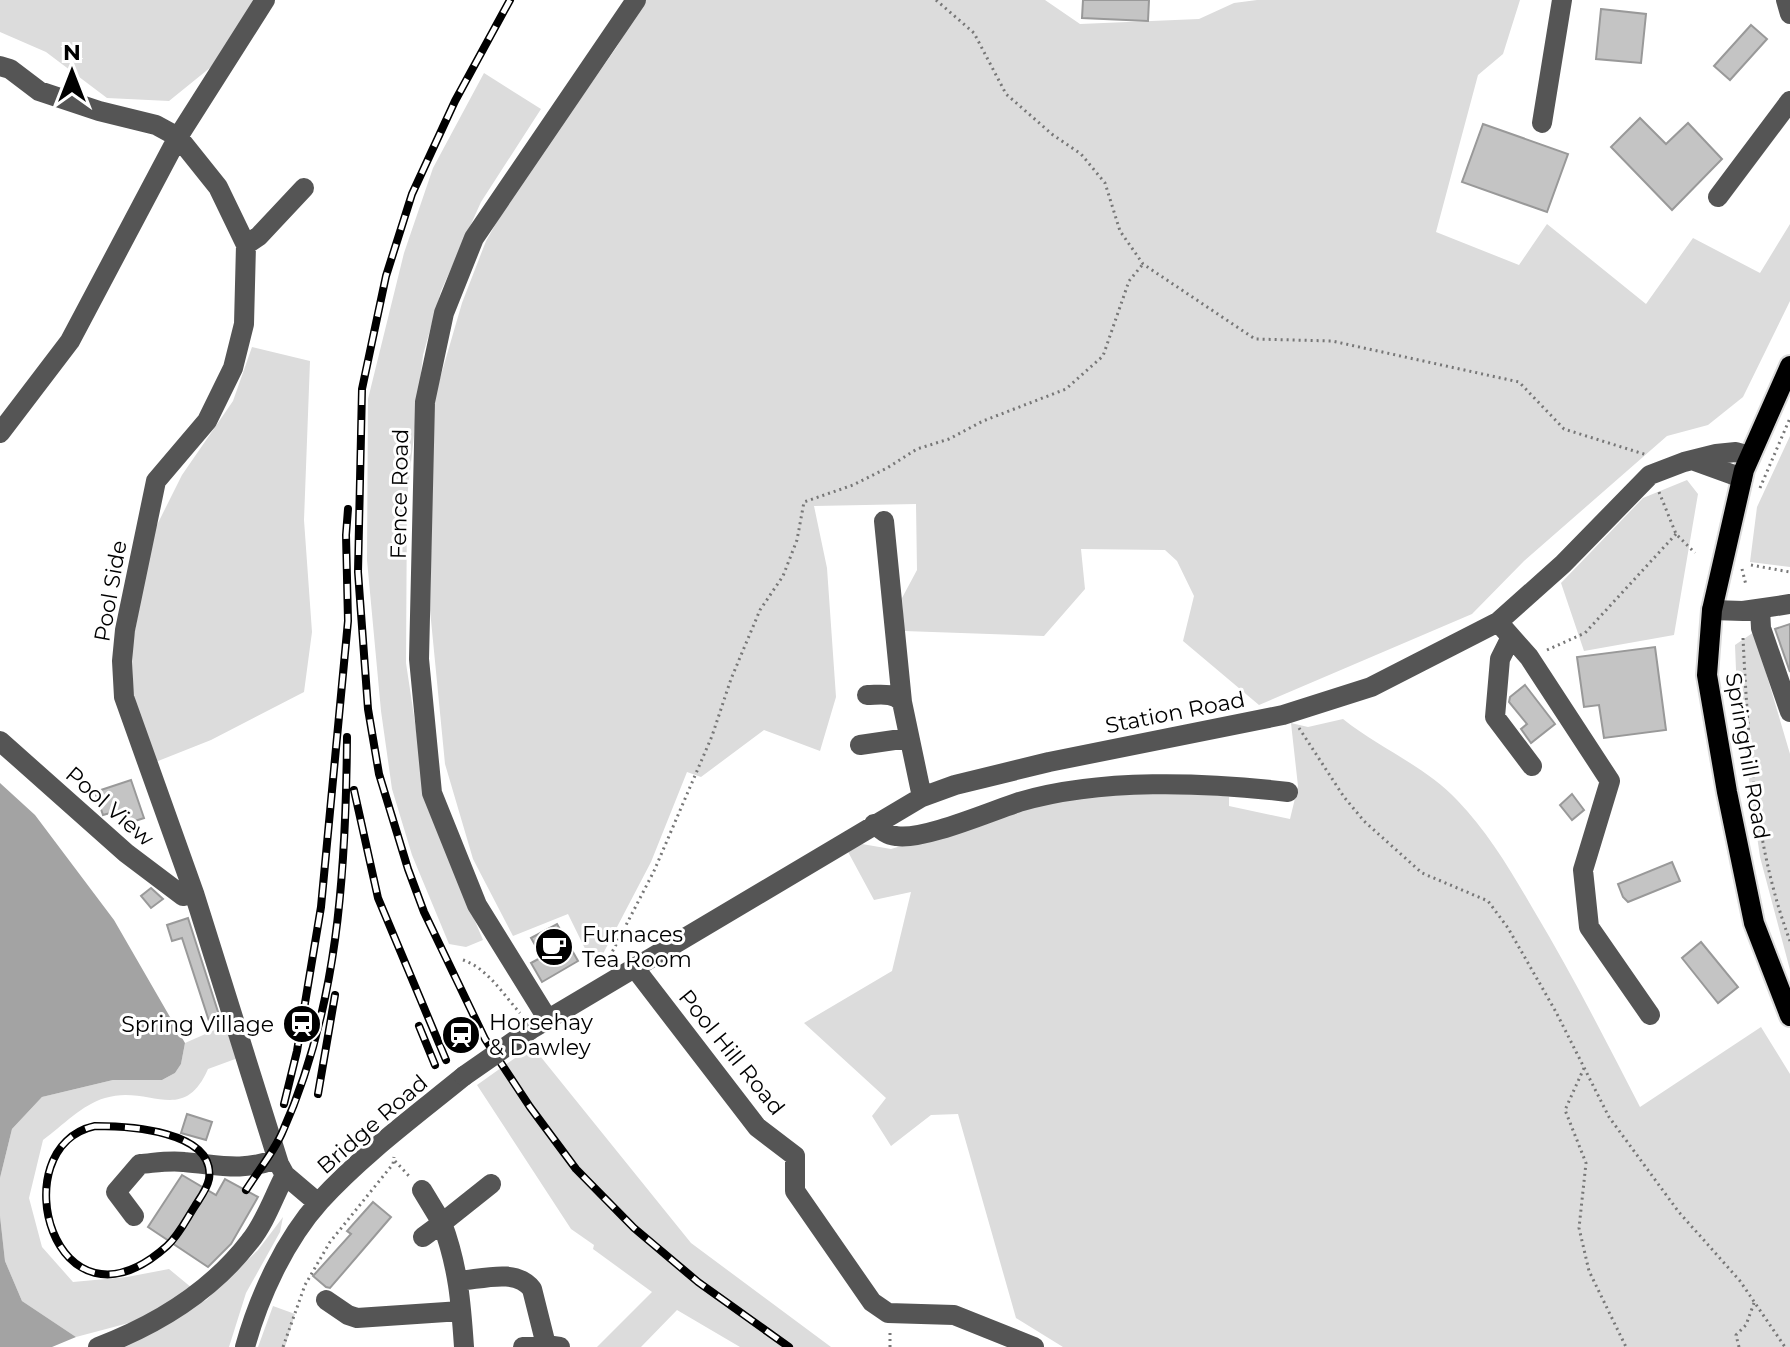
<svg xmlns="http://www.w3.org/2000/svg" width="1790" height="1347" font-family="Montserrat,sans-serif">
	<rect width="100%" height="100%" fill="#fff"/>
	<path fill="#dcdcdc" d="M0,0H255L211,67L169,101L107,98L46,52L0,32Z
		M645,0H1045L1080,24L1199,19L1234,3L1257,0H1520L1503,54L1478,75L1436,232L1519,265L1547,224L1646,304L1693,238L1760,273L1790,224V301L1743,397L1708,425L1667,436L1524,561L1472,614L1259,705L1183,641L1194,596L1177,561L1165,550L1081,549L1085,589L1044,636L904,631L902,598L917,570L916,504L814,506L827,568L836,697L820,751L764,730L701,777L687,772L651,862L595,969L568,914L513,936L473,859L445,764L430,610L434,399L462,303L486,241L510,199L616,48Z
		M484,73L541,109L481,202L441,291L423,355L407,498L406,663L428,809L483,940L466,947L449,944L412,855L392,789L381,711L367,560L368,399L404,253L433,168Z
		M252,347L310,361L304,520L312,632L304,692L211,740L153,763L133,693L132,646L154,531L182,475L233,401Z
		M1790,436V567L1750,562L1757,507Z
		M1687,480L1698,494L1674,635L1584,651L1561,583L1643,498Z
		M1754,632L1790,754V970L1760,857L1737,695L1735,645Z
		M1343,719C1379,748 1425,766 1457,800C1488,832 1511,871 1533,909C1572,974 1606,1041 1640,1107L1761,1027L1790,1074V1347H1063L1016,1318L958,1114L931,1115L891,1146L872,1116L886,1098L804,1023L892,971L911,892L874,900L847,850L862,844L891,849L1019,810L1109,792L1217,795L1229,797V806L1290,819L1298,786L1291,723L1308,727Z
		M228,1024L238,1058L208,1069C183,1126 149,1084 105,1098C83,1104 62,1126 43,1140L29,1198L42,1247L73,1282L127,1277L169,1269L192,1288L140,1320L76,1337L22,1301L5,1261L0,1216V1178L12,1129L42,1097L113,1080H162L175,1073L181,1064L185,1043Z
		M532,1046L691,1243L831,1347H740L677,1310L641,1347H597L652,1292L593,1249L594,1245L571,1229L477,1085Z
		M283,1217L280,1232L246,1293L229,1347H104L206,1300L258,1250Z
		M273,1306L295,1314L285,1347H258Z"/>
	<path fill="#a3a3a3" d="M0,783L35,815L114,920L185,1043L181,1064L175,1073L162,1080H113L42,1097L12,1129L0,1178Z
		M0,1216L5,1261L22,1301L76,1337L52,1347H0Z"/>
	<path fill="#c4c4c4" stroke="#999" stroke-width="2" d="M1083,0H1149L1148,21L1082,18Z
		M1601,9L1646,14L1641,63L1596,59Z
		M1751,25L1767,39L1730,80L1714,66Z
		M1640,118L1666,144L1688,123L1722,159L1672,210L1611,147Z
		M1483,124L1568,154L1547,212L1462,182Z
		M1790,624V672L1775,629Z
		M1655,647L1666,730L1604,738L1599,705L1584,707L1577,657Z
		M1525,685L1555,724L1531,743L1521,729L1527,724L1509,702L1510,697Z
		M131,780L144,818L126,824L121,810L103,815L95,792Z
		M1572,794L1584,810L1572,820L1560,805Z
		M1672,862L1680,881L1628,902L1623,897L1618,884Z
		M151,888L163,899L151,908L141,896Z
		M188,918L220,1018L209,1021L182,938L172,941L167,925Z
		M557,924L578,961L542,982L531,963L542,957L531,938Z
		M1701,942L1738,987L1718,1003L1682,958Z
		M187,1114L212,1122L206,1140L181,1133Z
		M182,1175L216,1195L225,1179L258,1197L231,1244L208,1267L148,1227Z
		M373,1202L391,1217L330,1288L326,1287L313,1276L351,1234L347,1231Z"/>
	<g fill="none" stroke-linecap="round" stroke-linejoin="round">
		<g stroke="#dbdbdb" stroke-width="24">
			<path id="major" d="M1790,366L1744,470L1712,610L1707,675L1727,792L1754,923L1790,1016"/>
		</g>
		<path stroke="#777" stroke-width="3" stroke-dasharray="2 4" stroke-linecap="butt" d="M936,0L974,33L1006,94L1053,135L1081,154L1105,183L1120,231L1143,264L1255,339L1332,341L1519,382L1564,429L1647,455
			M1760,488L1790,418
			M1659,492L1676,534L1695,553
			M1751,565L1790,572
			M1742,569L1746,585
			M1743,638C1748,739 1754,845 1790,941
			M1547,650L1585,633L1676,534
			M1299,728L1344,797L1364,821L1422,873L1488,901L1508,928L1556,1012L1609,1117L1678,1211L1740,1281L1785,1347
			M463,960C487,968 503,994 520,1013
			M607,962L654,871L712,736L731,679L760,610L783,576L797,540L804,502L853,485L887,468L917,449L949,439L983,421L1066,389L1103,356L1129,281L1143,264
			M1584,1068L1565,1110L1586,1163L1579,1228L1589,1271L1626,1347
			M395,1161L409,1176
			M283,1347L305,1285L330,1242L393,1164L394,1157
			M890,1347V1333
			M1739,1347L1736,1335L1746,1325L1754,1303"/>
		<path stroke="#555" stroke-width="20" d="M1786,0L1790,14
			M0,66L10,69L39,91L99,111L156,125L178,137L218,187L246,245L244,324L233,368L207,421L156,481L125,630L122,661L124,697L194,893L279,1164L285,1175L318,1203
			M1542,123L1562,0
			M1718,197L1790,101
			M246,245L259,236L304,188
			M0,433L70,341L178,137L265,0
			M1695,461L1742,478
			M884,521L902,702
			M1760,609L1761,628L1790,712
			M1712,610L1743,611L1790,604
			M1498,622L1529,657L1610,781L1583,870L1589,927L1650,1015
			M1510,639L1500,659L1495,717L1532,766
			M867,695C880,695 893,692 902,702L922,797
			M0,741L126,853L183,896L194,893
			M860,745L908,738
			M874,824C881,830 887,835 896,836C922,841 991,811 1019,802C1100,778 1205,782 1288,792
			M634,967L757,1127L795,1156V1191L872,1302L888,1313L954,1315L1034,1347
			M547,1018L477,905L432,793L419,659L425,402L444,313L474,238L636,0
			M530,1030L922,797L955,785L1049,762L1283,715L1371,687L1498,622L1563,564L1650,475L1684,462L1716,454L1736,452L1750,456
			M422,1190L442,1223L423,1237
			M134,1216L116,1192L140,1164C154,1163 170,1160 184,1162C221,1165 240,1172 277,1159
			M459,1281C483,1279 516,1268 532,1289L546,1345
			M326,1300L348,1315L357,1318L461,1311
			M98,1347C156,1325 211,1292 250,1241C265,1223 274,1196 285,1175
			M245,1347C259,1296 285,1240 320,1201C363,1154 415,1116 464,1076
			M464,1347C461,1302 458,1266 442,1223L491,1184
			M523,1347L546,1345L560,1347"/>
		<use href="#major" stroke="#000" stroke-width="20"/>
		<g stroke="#000" stroke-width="8">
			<path id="rail" d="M510,0L455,101L412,194L386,276L362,389L358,572L368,709L379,774L408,869L424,912L485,1039L530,1107L576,1169L634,1228L698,1282L789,1347
				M354,790L378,898L446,1060
				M419,1026L435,1065
				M318,1094L335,995
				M284,1104L297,1051L321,907L348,621L346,535L348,509
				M95,1126C126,1126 216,1130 209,1179C207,1189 200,1198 195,1206C186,1220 179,1235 167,1246C54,1347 0,1147 95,1126Z
				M246,1190C258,1171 273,1153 282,1133C338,1009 346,871 347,737"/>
		</g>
		<use href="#rail" stroke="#fff" stroke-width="5" stroke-dasharray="15" stroke-linecap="butt"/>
		<path stroke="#555" stroke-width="20" d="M464,1076L530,1030"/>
	</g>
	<defs>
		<g id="cafe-disc" transform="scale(2)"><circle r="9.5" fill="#000" stroke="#fff"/><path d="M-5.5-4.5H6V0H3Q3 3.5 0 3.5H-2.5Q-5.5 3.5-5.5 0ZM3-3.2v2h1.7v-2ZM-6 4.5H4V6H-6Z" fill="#fff"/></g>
		<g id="station-disc" transform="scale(2)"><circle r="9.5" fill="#000" stroke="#fff"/><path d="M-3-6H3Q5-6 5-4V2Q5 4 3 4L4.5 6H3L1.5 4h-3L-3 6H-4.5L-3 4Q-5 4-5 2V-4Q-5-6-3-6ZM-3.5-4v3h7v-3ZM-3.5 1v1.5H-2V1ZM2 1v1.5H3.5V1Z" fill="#fff"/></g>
	</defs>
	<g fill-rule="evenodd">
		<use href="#cafe-disc" x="554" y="947"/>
		<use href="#station-disc" x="302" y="1024"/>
		<use href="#station-disc" x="461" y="1035"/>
	</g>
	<g text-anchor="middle" stroke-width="6" stroke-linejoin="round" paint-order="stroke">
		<g font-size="22" fill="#000" stroke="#fff">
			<text transform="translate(399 494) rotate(-89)" y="8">Fence Road</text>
			<text transform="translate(110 591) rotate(-80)" y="8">Pool Side</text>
			<text transform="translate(1175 712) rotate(-11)" y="8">Station Road</text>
			<text transform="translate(1748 756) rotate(80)" y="8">Springhill Road</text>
			<text transform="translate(110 806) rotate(41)" y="8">Pool View</text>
			<text transform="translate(732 1052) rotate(51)" y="8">Pool Hill Road</text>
			<text transform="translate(372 1124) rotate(-41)" y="8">Bridge Road</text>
		</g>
		<g font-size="22" fill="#000" stroke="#fff" text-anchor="start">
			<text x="582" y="942">Furnaces<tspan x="582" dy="25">Tea Room</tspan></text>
			<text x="489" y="1030">Horsehay<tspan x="489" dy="25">&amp; Dawley</tspan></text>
			<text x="274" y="1032" text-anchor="end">Spring Village</text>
		</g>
	</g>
	<g transform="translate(72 72)" stroke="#ffffff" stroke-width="6" paint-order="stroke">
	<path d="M0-6L14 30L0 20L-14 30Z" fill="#000000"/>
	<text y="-12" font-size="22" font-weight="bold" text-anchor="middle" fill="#000000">N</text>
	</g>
</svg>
